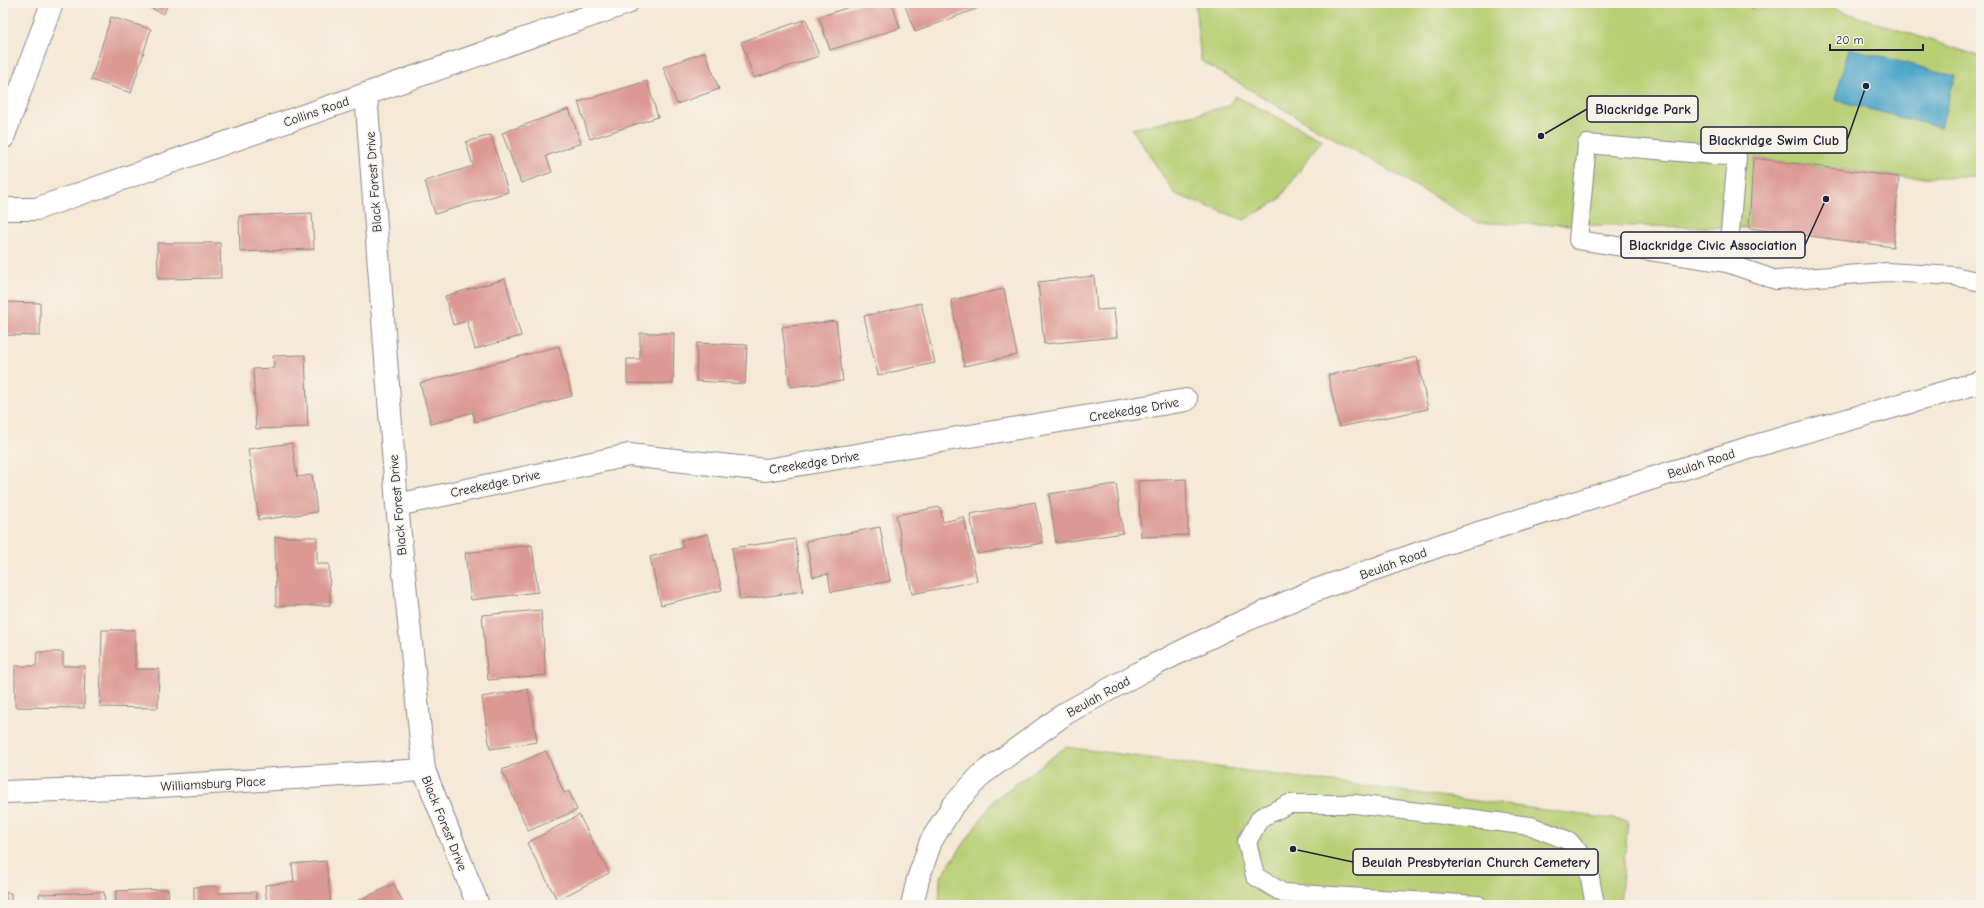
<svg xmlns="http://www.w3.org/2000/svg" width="1984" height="908" font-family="'Comic Neue',sans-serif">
	<rect width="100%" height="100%" fill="#f7f3e8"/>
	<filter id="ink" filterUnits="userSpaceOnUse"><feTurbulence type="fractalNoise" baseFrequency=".025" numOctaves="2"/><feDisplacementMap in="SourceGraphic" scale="8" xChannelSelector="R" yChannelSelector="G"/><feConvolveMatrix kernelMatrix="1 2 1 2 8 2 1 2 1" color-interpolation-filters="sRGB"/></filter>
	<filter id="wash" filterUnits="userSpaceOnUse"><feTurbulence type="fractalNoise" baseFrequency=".012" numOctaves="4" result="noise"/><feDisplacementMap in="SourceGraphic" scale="16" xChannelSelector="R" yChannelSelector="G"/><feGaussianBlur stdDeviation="0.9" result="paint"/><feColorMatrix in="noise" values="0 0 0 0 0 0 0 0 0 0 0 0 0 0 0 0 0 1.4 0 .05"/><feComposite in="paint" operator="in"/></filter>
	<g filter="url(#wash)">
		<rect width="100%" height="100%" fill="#f5e8d5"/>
		<path fill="#b8cf74" stroke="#6d7858" d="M1195,3H1760L1750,9L1829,7L1981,57V177H1899L1754,158L1749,228L1479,223L1201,61Z
			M1235,96L1322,139L1279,200L1244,220L1175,194L1132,129L1229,106Z
			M1066,747L1628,821L1620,905H939L940,878L994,800Z"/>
		<path fill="#4ca4c9" stroke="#376382" d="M1849,48L1955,76L1941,128L1835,100Z"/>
		<g id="blocks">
			<path fill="#dc9993" d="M138,3H168L164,14Z
				M861,3H892L900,28L830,50L819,17Z
				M904,3H979L981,7L915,32Z
				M111,17L151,29L131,93L91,80Z
				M806,19L819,56L754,78L741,42Z
				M705,52L719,89L677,104L663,67Z
				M647,81L658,117L590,139L578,102Z
				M569,109L581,143L546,156L552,172L521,183L502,133Z
				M491,135L508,192L435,214L425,181L473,166L466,142Z
				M1753,158L1899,177L1893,247L1749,228Z
				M312,213L314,249L240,252L239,216Z
				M157,243H220L221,278L158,279Z
				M1094,276L1097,310L1114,309L1117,337L1044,344L1038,282Z
				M505,279L521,336L475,349L467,321L453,325L445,296Z
				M1004,289L1017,355L964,366L951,300Z
				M3,302L40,303V336L3,335Z
				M921,303L935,363L878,375L864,316Z
				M836,321L843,381L790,387L782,327Z
				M640,333H674L673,384L627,383V359H640Z
				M697,343L747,345L745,384L696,381Z
				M559,346L572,396L475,422L473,412L431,424L420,383Z
				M305,355L308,427L256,429L253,369L274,368L273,356Z
				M1417,357L1428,409L1339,427L1328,375Z
				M292,443L297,477L312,475L317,512L259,520L248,449Z
				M1186,479L1188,535L1141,537L1138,481Z
				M1116,484L1123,533L1056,543L1049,494Z
				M1035,502L1043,543L977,554L970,514Z
				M940,507L943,522L964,517L977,581L912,594L896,515Z
				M880,527L890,581L831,592L828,574L813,577L806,541Z
				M708,534L722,590L661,605L650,557L683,548L681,540Z
				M275,537H317V564H329L330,605L276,606Z
				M795,539L803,591L740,600L732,548Z
				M532,545L538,592L471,600L465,553Z
				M541,610L546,675L488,680L482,615Z
				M102,630H135V669H159L158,708L100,707Z
				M37,652H63V666H85L84,708L15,707V666H36Z
				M528,689L537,742L490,749L482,697Z
				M546,751L564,793L569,791L577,810L528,831L502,770Z
				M579,815L609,873L557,900L527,843Z
				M326,861L331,905H267L265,885L294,882L292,864Z
				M394,884L404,905H359L357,901Z
				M217,886V893L256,892L257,905H194V887Z
				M168,889L169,905H116V891Z
				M104,892L105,905H40L39,894Z
				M3,893H11V905H3Z"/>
		</g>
	</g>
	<g filter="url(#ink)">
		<use href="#blocks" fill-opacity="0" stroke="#8c8588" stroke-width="1"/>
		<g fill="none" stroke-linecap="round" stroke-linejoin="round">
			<g stroke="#8c8588" stroke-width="20">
				<path id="lane" d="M1727,263L1737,157L1587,144L1578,240L1727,263L1776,280L1887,272L1954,276L1981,282
					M1478,905L1283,893L1255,876L1247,842L1260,818L1289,804H1355L1531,826L1569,841L1587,862L1595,905"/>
			</g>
			<g stroke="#8c8588" stroke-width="24">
				<path id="street" d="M366,94L397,505L424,770L478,905
					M3,138L52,3
					M3,209H36L627,3
					M397,505L629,455L766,470L1186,400
					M3,792L144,787L424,770"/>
			</g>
			<g stroke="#8c8588" stroke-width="24">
				<path id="primary" d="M912,905L918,879L931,841L952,807L982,774L1066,713L1148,668L1231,627L1308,593L1447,543L1755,446L1981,382"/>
			</g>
			<use href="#lane" stroke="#fff" stroke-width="18"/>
			<use href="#street" stroke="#fff" stroke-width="22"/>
			<use href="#primary" stroke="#fff" stroke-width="22"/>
		</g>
	</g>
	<g text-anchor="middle" stroke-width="3" stroke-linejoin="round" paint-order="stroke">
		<g font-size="13" fill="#22223b" stroke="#f7f3e8">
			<text transform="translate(316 111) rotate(-19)" y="5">Collins Road</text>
			<text transform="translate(373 182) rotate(-94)" y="5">Black Forest Drive</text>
			<text transform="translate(1134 409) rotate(-10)" y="5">Creekedge Drive</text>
			<text transform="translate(814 462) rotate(-9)" y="5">Creekedge Drive</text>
			<text transform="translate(1701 463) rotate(-18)" y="5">Beulah Road</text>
			<text transform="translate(495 483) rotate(-12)" y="5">Creekedge Drive</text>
			<text transform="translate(397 505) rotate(-95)" y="5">Black Forest Drive</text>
			<text transform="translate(1393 563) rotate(-20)" y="5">Beulah Road</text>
			<text transform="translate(1098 696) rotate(-29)" y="5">Beulah Road</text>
			<text transform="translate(213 783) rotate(-3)" y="5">Williamsburg Place</text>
			<text transform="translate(445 823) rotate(68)" y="5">Black Forest Drive</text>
		</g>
	</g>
	<path fill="none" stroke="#22223b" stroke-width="1.5" d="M1541 136L1587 109M1866 86L1847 140M1826 199L1805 245M1293 849L1353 862"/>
	<g fill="#22223b" stroke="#f7f3e8" stroke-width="1.5">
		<circle cx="1541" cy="136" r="4"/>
		<circle cx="1866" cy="86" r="4"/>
		<circle cx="1826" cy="199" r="4"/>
		<circle cx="1293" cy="849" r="4"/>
	</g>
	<g fill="#f7f3e8" stroke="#22223b" stroke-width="1.5">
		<rect x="1587" y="96" width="111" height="26" rx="4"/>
		<rect x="1701" y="127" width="146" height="26" rx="4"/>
		<rect x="1621" y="232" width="184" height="26" rx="4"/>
		<rect x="1353" y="849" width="245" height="26" rx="4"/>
	</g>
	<g font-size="14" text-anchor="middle" font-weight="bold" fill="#22223b">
		<text x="1643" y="114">Blackridge Park</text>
		<text x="1774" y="145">Blackridge Swim Club</text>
		<text x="1713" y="250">Blackridge Civic Association</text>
		<text x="1476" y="867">Beulah Presbyterian Church Cemetery</text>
	</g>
	<rect width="1984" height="908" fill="none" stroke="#f7f3e8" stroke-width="16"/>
	<path d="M1830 44v6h93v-6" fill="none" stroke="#22223b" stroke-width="2"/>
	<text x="1836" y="44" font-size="12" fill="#22223b" stroke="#f7f3e8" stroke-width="3" paint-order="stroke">20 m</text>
</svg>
